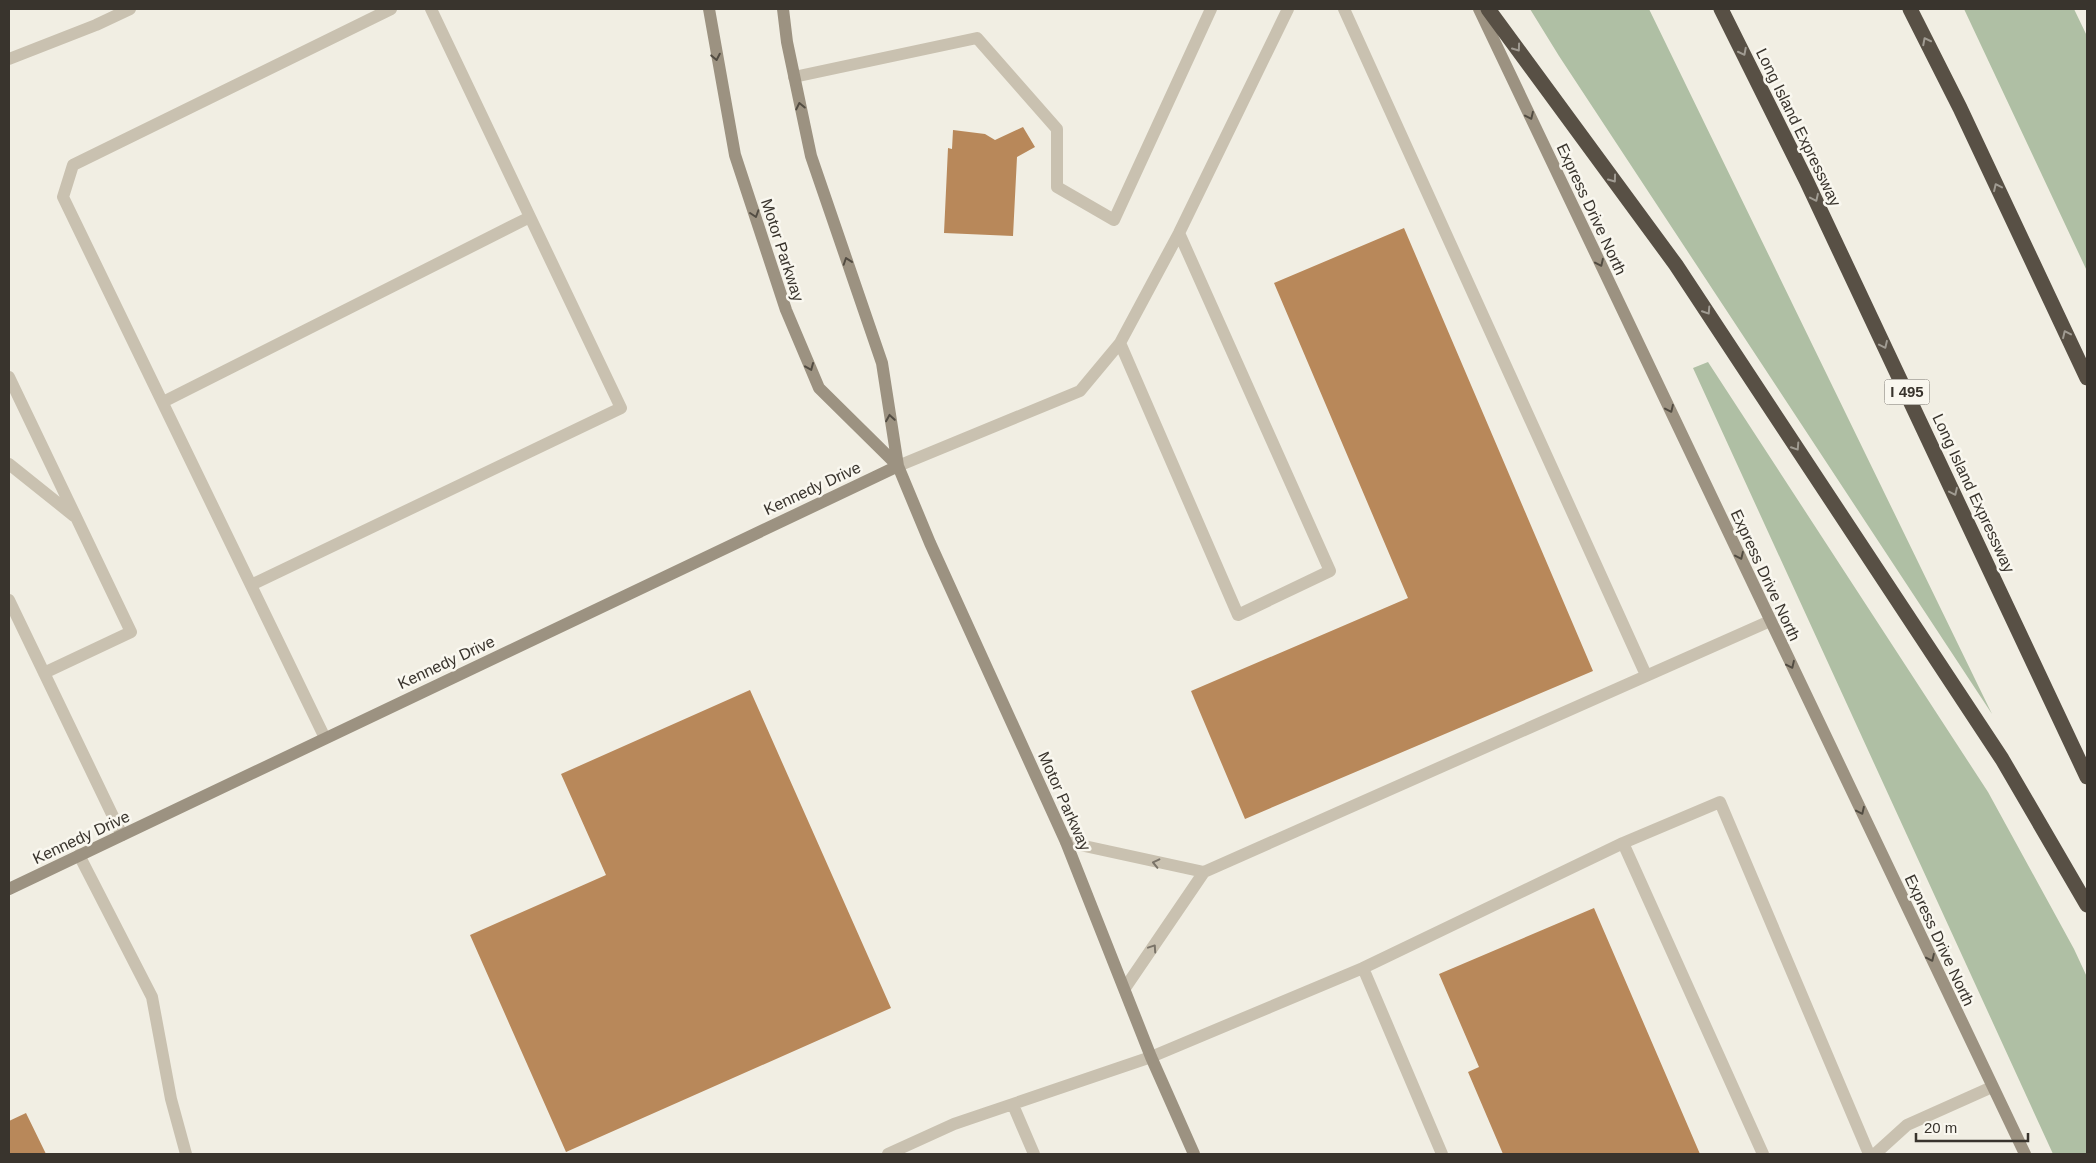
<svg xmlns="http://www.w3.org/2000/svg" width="2096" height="1163" font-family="Helvetica,sans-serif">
	<rect width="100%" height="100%" fill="#f1eee3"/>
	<path fill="#afbfa4" d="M1530,9H1649L1992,714L1559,56Z
		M1964,9H2074L2087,36V271Z
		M1708,362L1988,792L2074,949L2087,977V1154H2053L1693,368Z"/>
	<path fill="#b8885a" d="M1023,127L1035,147L1017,157L1013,236L944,233L948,148L952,149L953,130L985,134L995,140Z
		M1404,228L1593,671L1245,819L1191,691L1408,598L1274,283Z
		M750,690L891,1008L566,1152L470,935L606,875L561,774Z
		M1594,908L1700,1154H1503L1468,1072L1479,1067L1439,974Z
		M26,1113L46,1154H9V1121Z"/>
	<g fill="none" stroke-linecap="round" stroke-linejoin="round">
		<path stroke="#c9c1b0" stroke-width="12" d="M1344,9L1646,675
			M9,59L96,25L130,9
			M794,77L977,38L1057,129V187L1114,220L1211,9
			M1120,343L1238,615L1330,571L1179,233
			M9,377L131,632L44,673
			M163,402L530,217L431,9
			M9,464L74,516
			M898,466L1080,391L1120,343L1179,233L1288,9
			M251,585L621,408L530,217
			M9,600L122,835
			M325,738L63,197L73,165L391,9
			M1066,842L1204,872
			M1623,843L1763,1154
			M79,855L152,997L171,1099L186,1154
			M1125,988L1204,872L1770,621
			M1013,1105L1034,1154
			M888,1154L954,1124L1151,1057L1363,968
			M1442,1154L1363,968L1623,843L1720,802L1869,1154
			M1875,1154L1907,1125L1992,1087"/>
		<path stroke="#9c9281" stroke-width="12" d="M709,9L735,155L786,310L819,388L898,466
			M783,9L787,42L811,156L882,363L898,466L930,543L1066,842L1151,1057L1194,1154
			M1479,9L2025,1154
			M9,889L898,466"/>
		<path stroke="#585045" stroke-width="15" d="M1488,9L1676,265L2002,759L2087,905
			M1721,9L1807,182L2087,777
			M1910,9L1960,108L2087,378"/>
	</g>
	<defs><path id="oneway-chevron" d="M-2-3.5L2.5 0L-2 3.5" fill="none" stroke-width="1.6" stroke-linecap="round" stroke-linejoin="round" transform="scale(1.25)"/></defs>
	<g stroke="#a09b92">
		<use href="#oneway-chevron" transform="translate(1926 41) rotate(-117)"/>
		<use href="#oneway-chevron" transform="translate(1517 48) rotate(54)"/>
		<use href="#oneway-chevron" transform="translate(1743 52) rotate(63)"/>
		<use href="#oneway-chevron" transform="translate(1613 179) rotate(54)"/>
		<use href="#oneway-chevron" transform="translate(1997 187) rotate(-115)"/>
		<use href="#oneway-chevron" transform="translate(1815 198) rotate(65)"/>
		<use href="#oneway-chevron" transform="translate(1707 311) rotate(57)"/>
		<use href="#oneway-chevron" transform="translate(2066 334) rotate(-115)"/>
		<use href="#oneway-chevron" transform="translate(1884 345) rotate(65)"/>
		<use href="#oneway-chevron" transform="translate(1796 447) rotate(57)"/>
		<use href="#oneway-chevron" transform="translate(1954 492) rotate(65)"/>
	</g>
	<g stroke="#524c42">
		<use href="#oneway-chevron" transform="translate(716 57) rotate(79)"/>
		<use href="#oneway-chevron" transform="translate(800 106) rotate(-102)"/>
		<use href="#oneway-chevron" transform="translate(1530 116) rotate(65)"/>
		<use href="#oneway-chevron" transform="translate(755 214) rotate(72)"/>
		<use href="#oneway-chevron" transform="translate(847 261) rotate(-109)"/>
		<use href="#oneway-chevron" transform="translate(1600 263) rotate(65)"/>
		<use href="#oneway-chevron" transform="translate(810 367) rotate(67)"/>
		<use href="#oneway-chevron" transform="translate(1670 409) rotate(65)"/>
		<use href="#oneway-chevron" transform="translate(890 418) rotate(-99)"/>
		<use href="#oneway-chevron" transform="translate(1740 556) rotate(65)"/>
		<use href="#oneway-chevron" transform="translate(1791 665) rotate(65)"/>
		<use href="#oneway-chevron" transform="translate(1861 811) rotate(65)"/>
		<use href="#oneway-chevron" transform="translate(1931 958) rotate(65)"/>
	</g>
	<g stroke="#7a7368">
		<use href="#oneway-chevron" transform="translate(1156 863) rotate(-167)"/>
		<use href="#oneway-chevron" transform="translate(1153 948) rotate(-56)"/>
	</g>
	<g text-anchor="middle" stroke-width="5" stroke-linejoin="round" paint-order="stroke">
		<rect fill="#f9f7ef" stroke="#736e67" stroke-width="1" x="1884.5" y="379.5" width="45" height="25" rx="4"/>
		<g font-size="15" font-weight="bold" fill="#39342d">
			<text x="1907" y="397">I 495</text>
		</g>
		<g font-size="16" fill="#39342d" stroke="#f9f7ef">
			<text transform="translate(1799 127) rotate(64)" y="6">Long Island Expressway</text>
			<text transform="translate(1592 209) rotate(65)" y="6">Express Drive North</text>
			<text transform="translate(783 250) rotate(72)" y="6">Motor Parkway</text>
			<text transform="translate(812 488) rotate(-25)" y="6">Kennedy Drive</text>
			<text transform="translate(1974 493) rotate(65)" y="6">Long Island Expressway</text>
			<text transform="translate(1766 575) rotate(65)" y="6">Express Drive North</text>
			<text transform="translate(446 662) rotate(-25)" y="6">Kennedy Drive</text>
			<text transform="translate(1065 801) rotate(66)" y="6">Motor Parkway</text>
			<text transform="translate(81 837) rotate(-25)" y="6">Kennedy Drive</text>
			<text transform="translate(1940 940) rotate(65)" y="6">Express Drive North</text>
		</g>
	</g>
	<rect width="2096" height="1163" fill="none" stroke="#39342d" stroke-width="20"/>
	<path d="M1916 1133v8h112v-8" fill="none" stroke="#39342d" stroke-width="2.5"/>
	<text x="1924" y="1133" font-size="15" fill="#39342d" stroke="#f9f7ef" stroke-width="4" paint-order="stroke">20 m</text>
</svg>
